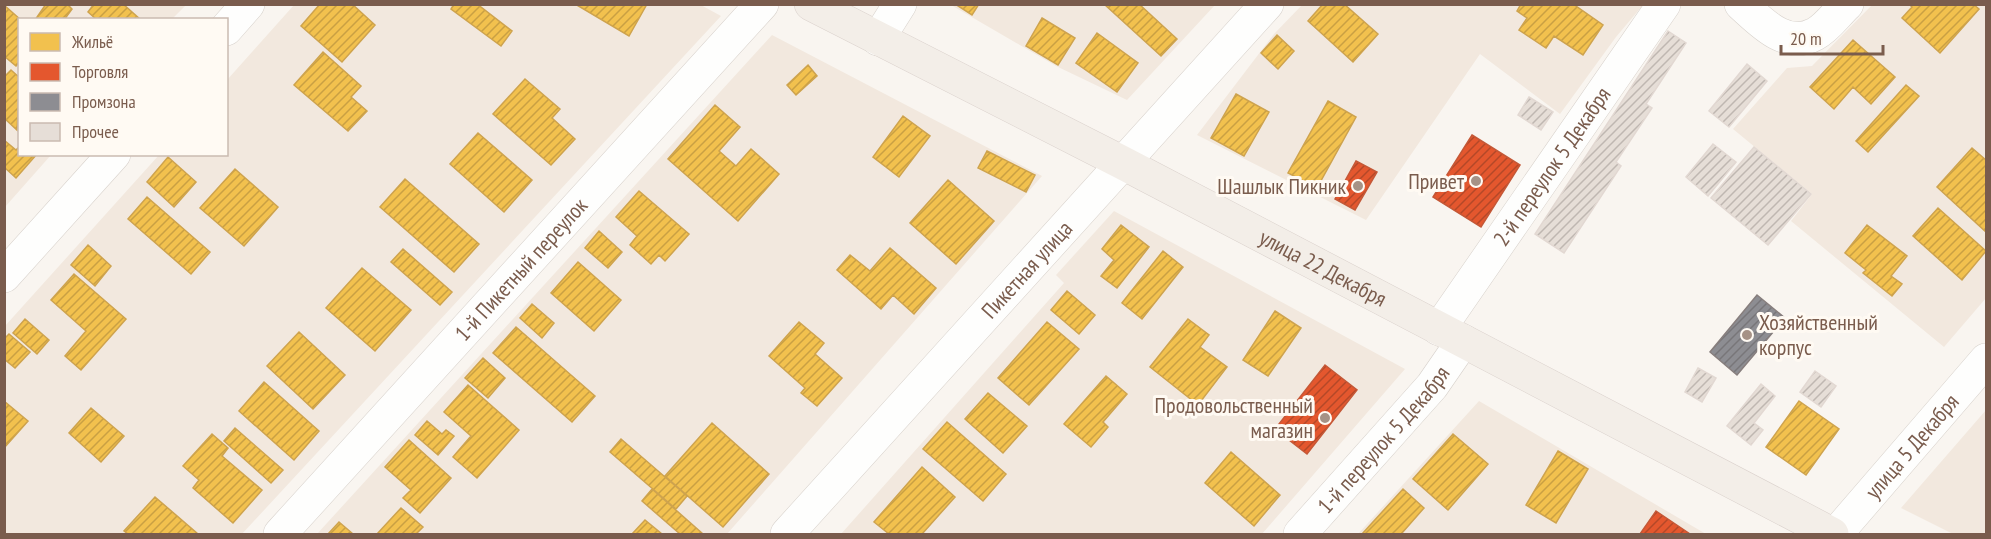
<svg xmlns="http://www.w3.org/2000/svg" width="1991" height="539" font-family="'PT Sans Narrow',sans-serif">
	<defs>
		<pattern id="homes-hatch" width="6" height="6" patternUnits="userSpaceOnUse" patternTransform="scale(1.5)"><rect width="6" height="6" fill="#f2c14e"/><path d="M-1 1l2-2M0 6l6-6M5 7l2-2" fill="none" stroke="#c9a043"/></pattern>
		<pattern id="shops-hatch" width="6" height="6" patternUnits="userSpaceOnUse" patternTransform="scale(1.5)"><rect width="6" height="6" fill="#e4572e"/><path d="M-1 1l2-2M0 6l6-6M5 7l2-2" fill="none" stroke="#b44828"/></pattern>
		<pattern id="industry-hatch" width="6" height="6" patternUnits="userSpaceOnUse" patternTransform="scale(1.5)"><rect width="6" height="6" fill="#8d8d92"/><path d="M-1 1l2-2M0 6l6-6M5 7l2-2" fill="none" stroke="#787679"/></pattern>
		<pattern id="building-hatch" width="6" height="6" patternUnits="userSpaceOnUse" patternTransform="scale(1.5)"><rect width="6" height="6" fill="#e6ded7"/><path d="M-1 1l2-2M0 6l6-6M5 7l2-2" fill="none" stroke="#bfb7b1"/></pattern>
	</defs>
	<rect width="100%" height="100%" fill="#f9f5f0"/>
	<path fill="#f2e8de" d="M699,4L721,16L242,534H5V326L159,155L226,154L227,80L294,5Z
		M5,5H186L172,19L20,20V154L51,155L5,207Z
		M951,5H1215L1127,100L1056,66Z
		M1302,5H1643L1616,37L1560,114L1480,54L1366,220L1197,135L1274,34Z
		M1872,5H1986V298L1944,347L1791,221L1812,194L1733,129L1787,68L1812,66Z
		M772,35L1042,176L727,534H317Z
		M1114,211L1405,369L1262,534H841L1064,283L1056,275Z
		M1479,401L1706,534H1358Z
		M1986,410V534H1953L1901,508Z"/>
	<path fill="url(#homes-hatch)" stroke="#cea34e" stroke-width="1.5" d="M46,4H67L72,9L64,20H35Z
		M94,4H123L141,20H97L88,12Z
		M320,4H352L375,25L342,62L301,26Z
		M454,4H477L512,31L501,46L451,9Z
		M575,4H647L629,36Z
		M955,4H979L972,15Z
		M1104,4H1139L1177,39L1161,56Z
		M1323,4H1344L1378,34L1353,62L1308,21Z
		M1521,4H1573L1603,25L1583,55L1554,36L1546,48L1519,30L1527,18L1517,11Z
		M1909,4H1973L1979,9L1940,53L1902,18L1912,7Z
		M4,5L21,20L20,62L16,66L4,56Z
		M1042,18L1075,38L1058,65L1026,46Z
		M1097,33L1138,63L1117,92L1076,63Z
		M1277,35L1294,51L1278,69L1261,53Z
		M1853,40L1895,77L1871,104L1853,87L1834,109L1810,87Z
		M323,52L361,86L351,97L367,111L348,131L294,85Z
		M808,65L817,76L796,95L787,85Z
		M11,70L20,78L17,130L4,118V77Z
		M525,79L560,109L552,118L575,139L551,165L493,114Z
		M1906,85L1919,96L1868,152L1856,141Z
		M1236,94L1269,112L1244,156L1211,138Z
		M1328,101L1356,117L1317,188L1288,173Z
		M715,105L740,127L719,151L736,166L751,149L779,174L738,221L668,159Z
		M903,116L930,136L899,177L873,157Z
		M478,133L532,180L504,212L450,164Z
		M4,140L16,150L20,146V154H37L16,178L4,167Z
		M1972,148L1986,160V232L1937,187Z
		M987,151L1035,175L1026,192L978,168Z
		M168,157L196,182L174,207L147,182Z
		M235,169L278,207L244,246L200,208Z
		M405,179L479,244L454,272L380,207Z
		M948,180L994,221L956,264L910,223Z
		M639,191L689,234L665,261L659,255L651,264L630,245L637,236L616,217Z
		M147,197L210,252L191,274L128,219Z
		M1938,208L1986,251L1962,280L1913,236Z
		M1121,225L1149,247L1117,288L1101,276L1114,260L1102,249Z
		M1867,225L1907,256L1891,276L1902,284L1892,296L1863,273L1866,270L1845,253Z
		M599,231L622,252L608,268L585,248Z
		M88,245L111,266L95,286L71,265Z
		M890,248L936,288L914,314L893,295L881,309L837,270L850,255L870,271Z
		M403,249L452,292L440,305L391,262Z
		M1163,251L1183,267L1142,319L1122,303Z
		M578,262L621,300L594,331L551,293Z
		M362,268L411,310L375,351L326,308Z
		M74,274L126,319L81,370L65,356L86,331L51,300Z
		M1067,291L1095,315L1079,334L1051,310Z
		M532,304L554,323L542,338L520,318Z
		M1275,311L1301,328L1268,376L1243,360Z
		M25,319L49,340L37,354L13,333Z
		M1188,319L1209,335L1200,347L1227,367L1198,405L1150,367Z
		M799,322L824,343L815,354L842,378L817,406L801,393L805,388L769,356Z
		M1047,322L1079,349L1029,405L998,378Z
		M516,327L595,396L572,422L493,353Z
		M299,332L345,375L313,409L267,366Z
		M9,334L30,352L15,368L4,359V339Z
		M483,358L505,378L488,398L465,378Z
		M1106,376L1127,394L1103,422L1108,427L1091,447L1064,424Z
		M264,382L319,431L294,460L239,411Z
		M468,385L519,430L477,478L453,457L471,436L444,412Z
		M988,393L1027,426L1003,453L965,419Z
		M4,401L28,421L4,448Z
		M1799,401L1839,429L1806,475L1766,447Z
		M91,408L124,436L101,462L69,433Z
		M427,421L442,434L446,430L454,436L438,455L415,435Z
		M947,422L1006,474L983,501L923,449Z
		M712,423L769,474L723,527L665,476Z
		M235,428L283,470L271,483L224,441Z
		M212,434L228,448L222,456L262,490L233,523L193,488L199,480L183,466Z
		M1453,434L1488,464L1448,510L1413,479Z
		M621,439L687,496L676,509L610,452Z
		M409,440L451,478L420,513L403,498L411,490L385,467Z
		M1558,451L1588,469L1556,523L1526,505Z
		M1231,452L1280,495L1254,526L1205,483Z
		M922,467L955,497L922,534H889L874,522Z
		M652,489L703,534H680L642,501Z
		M1403,489L1424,508L1402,533L1403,534H1362Z
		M155,497L198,534H128L124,531Z
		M401,508L423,527L416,534H377Z
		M645,520L662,534H632Z
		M339,522L353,534H328Z"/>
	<path fill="url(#shops-hatch)" stroke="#c45837" stroke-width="1.5" d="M1472,135L1520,165L1481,227L1433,197Z
		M1356,161L1377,172L1355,210L1335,199Z
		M1325,365L1357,390L1307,454L1275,429Z
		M1656,511L1690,534H1640Z"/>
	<path fill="url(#industry-hatch)" stroke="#877e7d" stroke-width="1.5" d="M1757,295L1785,318L1737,375L1710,352Z"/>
	<path fill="url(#building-hatch)" stroke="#e2d8d2" stroke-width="1.5" d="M1668,31L1686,43L1646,104L1652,108L1616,162L1621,166L1564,253L1535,234Z
		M1747,64L1767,81L1729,127L1709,111Z
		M1529,97L1553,112L1541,130L1518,115Z
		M1713,144L1736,162L1708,196L1686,177Z
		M1754,147L1811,194L1768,245L1711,198Z
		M1698,368L1716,378L1702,402L1685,392Z
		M1815,371L1836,386L1821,407L1800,392Z
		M1761,384L1775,396L1754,423L1763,430L1751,445L1727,426Z"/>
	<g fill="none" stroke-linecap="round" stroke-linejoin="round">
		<g stroke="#d7d1cb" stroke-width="34">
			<g id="street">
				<path d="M1741,4C1761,22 1786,50 1815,34C1827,28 1837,13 1847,4"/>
				<path d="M226,29L248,4"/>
				<path d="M878,39L900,4"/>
				<path d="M4,276L114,154"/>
				<path id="s1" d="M1439,329L1664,4"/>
				<path id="s2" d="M280,534L762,4"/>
				<path id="s3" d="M787,534L1267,4"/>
				<path id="s4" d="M1300,534L1432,386L1463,341"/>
				<path id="s5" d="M1836,534L1986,360"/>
			</g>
		</g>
		<g stroke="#dad1cc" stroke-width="34">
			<g id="primary">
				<path id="s6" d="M811,4L1123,163L1832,534"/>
			</g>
		</g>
		<use href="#street" stroke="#fefefd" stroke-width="33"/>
		<use href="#primary" stroke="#f3eee8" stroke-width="33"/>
	</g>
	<g fill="#a69286" stroke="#fffaf3" stroke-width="2">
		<circle cx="1476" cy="181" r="6"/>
		<circle cx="1358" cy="186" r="6"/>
		<circle cx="1747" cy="335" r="6"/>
		<circle cx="1325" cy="418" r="6"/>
	</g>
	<g text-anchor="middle" stroke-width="6" stroke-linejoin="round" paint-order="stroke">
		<g font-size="22" fill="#7a5c4d" stroke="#fffaf3">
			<text dy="8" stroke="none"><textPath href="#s1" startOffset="198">2-й переулок 5 Декабря</textPath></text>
			<text dy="8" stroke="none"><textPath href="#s6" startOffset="576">улица 22 Декабря</textPath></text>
			<text dy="8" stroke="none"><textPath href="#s3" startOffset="357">Пикетная улица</textPath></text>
			<text dy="8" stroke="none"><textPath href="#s2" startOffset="358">1-й Пикетный переулок</textPath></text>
			<text dy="8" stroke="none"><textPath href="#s4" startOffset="126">1-й переулок 5 Декабря</textPath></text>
			<text dy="8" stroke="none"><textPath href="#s5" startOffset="116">улица 5 Декабря</textPath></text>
		</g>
		<g font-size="22" fill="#7a5c4d" stroke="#fffaf3" text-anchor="end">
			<text x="1464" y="189">Привет</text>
			<text x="1346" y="194">Шашлык Пикник</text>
			<text x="1759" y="330" text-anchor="start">Хозяйственный<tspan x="1759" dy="25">корпус</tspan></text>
			<text x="1313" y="413">Продовольственный<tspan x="1313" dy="25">магазин</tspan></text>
		</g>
	</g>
	<rect width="1991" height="539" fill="none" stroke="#7a5c4d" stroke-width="12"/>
	<rect x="18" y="18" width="210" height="138" fill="#fffaf3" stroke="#cabbb1" stroke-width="1.5"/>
	<rect x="30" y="33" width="30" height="18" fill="#f2c14e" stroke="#cabbb1" stroke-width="1.5"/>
	<text x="72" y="48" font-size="18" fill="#7a5c4d">Жильё</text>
	<rect x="30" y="63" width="30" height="18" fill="#e4572e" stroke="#cabbb1" stroke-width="1.5"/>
	<text x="72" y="78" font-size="18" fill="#7a5c4d">Торговля</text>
	<rect x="30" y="93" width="30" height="18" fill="#8d8d92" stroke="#cabbb1" stroke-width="1.5"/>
	<text x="72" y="108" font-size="18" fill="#7a5c4d">Промзона</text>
	<rect x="30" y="123" width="30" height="18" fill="#e6ded7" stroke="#cabbb1" stroke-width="1.5"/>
	<text x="72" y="138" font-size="18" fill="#7a5c4d">Прочее</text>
	<path d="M1781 45v9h102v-9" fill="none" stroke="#7a5c4d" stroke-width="3"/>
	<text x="1790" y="45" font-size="18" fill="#7a5c4d" stroke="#fffaf3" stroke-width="4.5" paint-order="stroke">20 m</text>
</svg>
